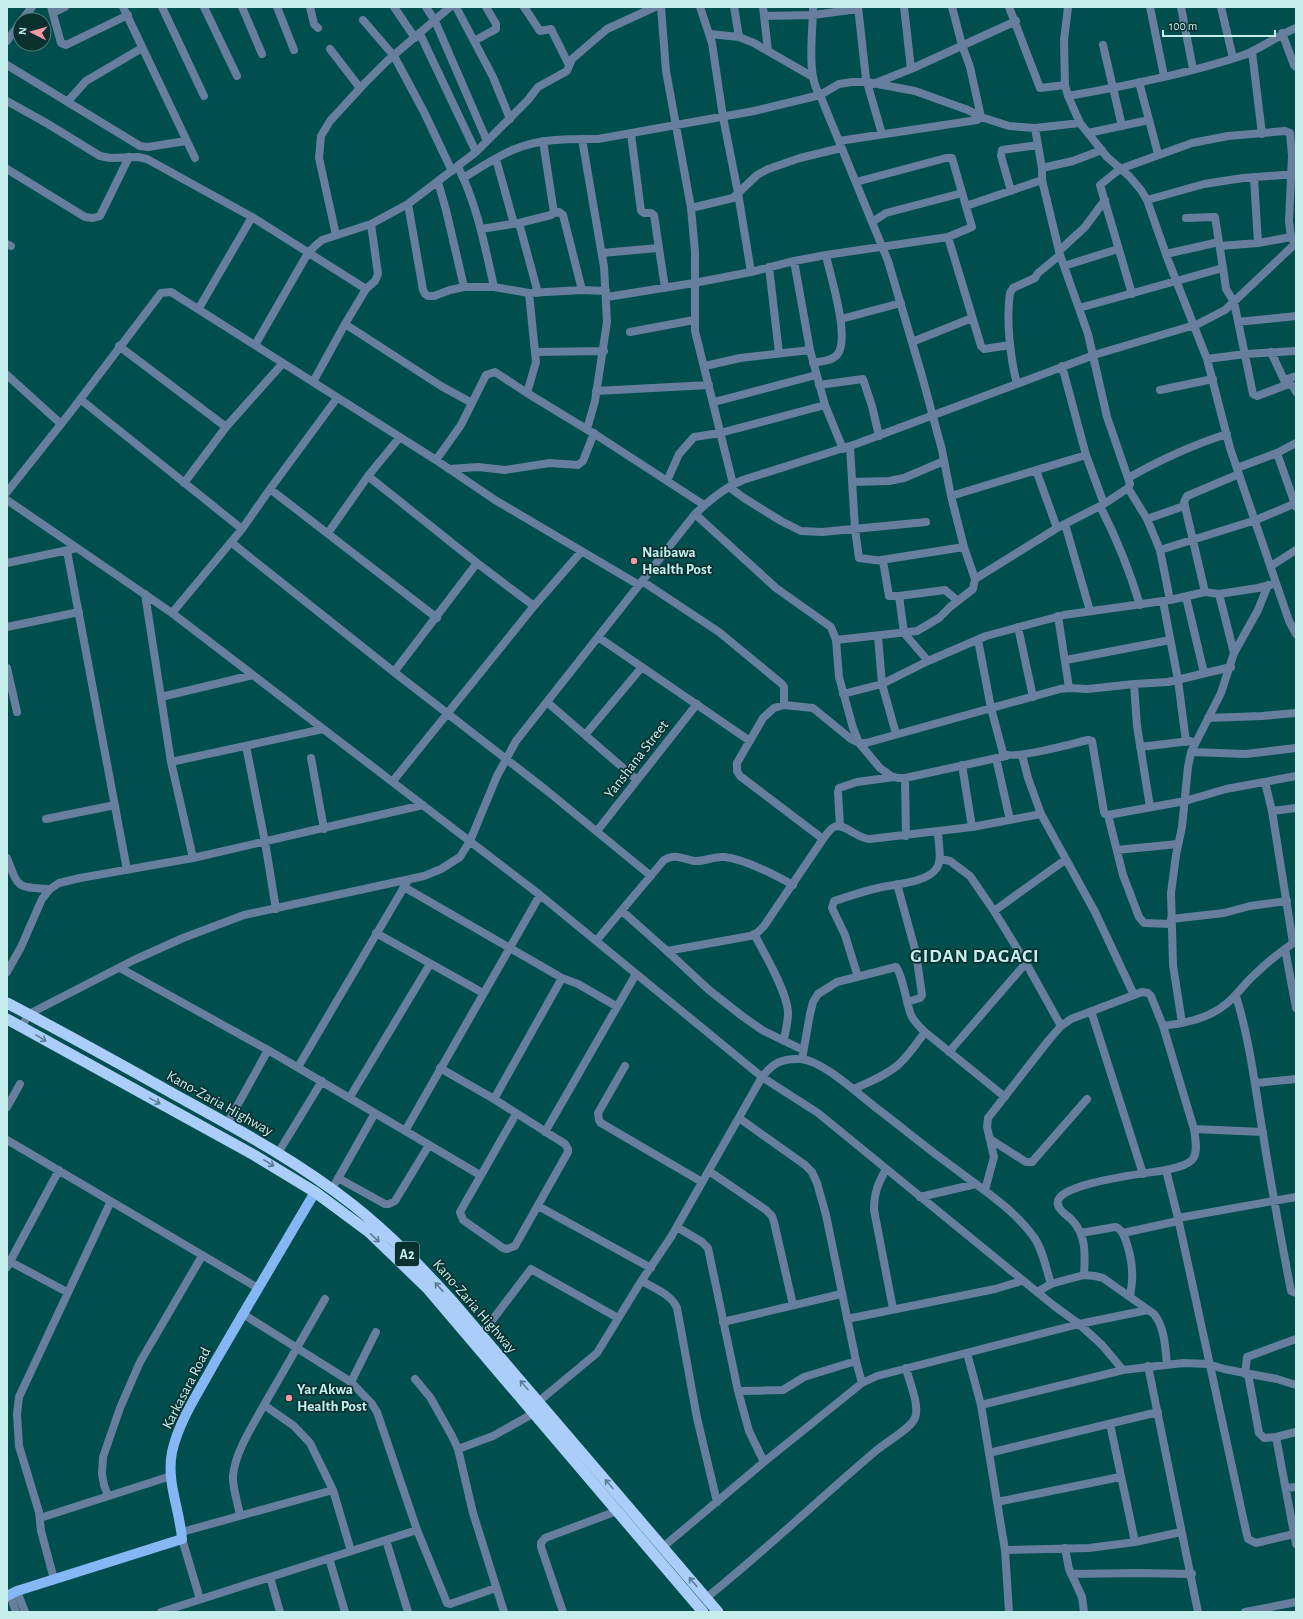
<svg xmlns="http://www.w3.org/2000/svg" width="1303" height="1619" font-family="'Alegreya Sans',sans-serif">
	<rect width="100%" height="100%" fill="#004e4e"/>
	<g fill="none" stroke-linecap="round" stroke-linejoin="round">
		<path stroke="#677f9d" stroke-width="8" d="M51,7L61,43L66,45L128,15
			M123,7L195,158
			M162,7L204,96
			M204,7L237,76
			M242,7L262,54
			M277,7L294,50
			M310,7L314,24L318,28
			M394,7L415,38
			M426,7L435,21L487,141
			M456,7L493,77L510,119
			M524,7L540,31L551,29L569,65
			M661,7L666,71L691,208L695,252V331L733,484
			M700,7L712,43L723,117L738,193L751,272
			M734,7L739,37
			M763,7L768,51
			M813,7C813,30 806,77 820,95L888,261L922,376L942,450L951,496L964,547L975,579L973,589L950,607L939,618L917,631L836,640
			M858,7L866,79L882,134
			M904,7L911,69
			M1009,7L1040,88L1065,85
			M1068,7L1064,40L1065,85L1068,96L1080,123L1107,157L1129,176L1141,190L1147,200L1168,260L1207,359L1230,448L1289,621L1296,634
			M1150,7L1164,76
			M1181,7L1193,69
			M1221,7L1233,58
			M53,13L65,7
			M764,16L813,15L858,9
			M22,20L32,7
			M363,20L394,56L424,112L452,171
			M1282,33L1294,65L1296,67
			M420,34L476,152
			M710,34L739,37L754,43L813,77
			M7,41L20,23
			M474,41L496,29V24L486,7
			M1103,45L1122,126
			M330,49L360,88
			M1252,52L1262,134
			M7,65L140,146L148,147L186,141
			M1139,82L1158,154
			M873,84L911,69L1016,21
			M1068,96C1126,86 1188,74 1244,55C1262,48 1278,35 1296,28
			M7,101L48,124L100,156L110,158L138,157L147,159L252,217L366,289
			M68,101L86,81L142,48
			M1035,128L1042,168V180L1060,255L1088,334L1107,417L1128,478
			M1088,133L1149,120
			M631,134L641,211L644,213H651L654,215L665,288
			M582,139L604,267L607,322L595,401L587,429
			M839,141L977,120L981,117L970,67L962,45L952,7
			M496,159L514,224
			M458,167C477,204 485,247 494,287
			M1042,168L1073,161L1102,150
			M7,169L85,217L93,218L100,216L129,157
			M1254,177L1258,243
			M463,178C480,168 497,156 515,149C541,138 570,139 598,139L754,111L820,95L839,84L852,82H867L915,91L968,110L981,117L1009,126L1035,128L1080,123
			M438,182L446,210L464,287
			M1011,191L1001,156L1002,150L1038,145
			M1147,200L1204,184L1243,178L1296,174
			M408,204L423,290L425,294L428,296H434L450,290L464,287H494L529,293L582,290L606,291
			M966,206L1042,180
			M691,208L733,198L757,175L768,169L800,158L841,148
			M554,213L559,212L563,215L582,290
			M872,222L886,213L962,193
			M519,223L538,293
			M481,229L519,223L551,215L554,213L543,141
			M336,235L319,158L321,136L330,121L363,85L387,61L450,7
			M948,237L981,346L984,349L1010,345
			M7,244L11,246
			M1220,246L1258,243L1291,237
			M1059,251L1085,227L1105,200
			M602,253L658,248
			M1166,254L1219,242
			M794,261L810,350L825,405L843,449
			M1064,266L1118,249
			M769,267L779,353
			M1223,268L1226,289L1234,302L1253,394L1257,396L1289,384
			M1132,294L1100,185L1120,169L1192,143L1228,136L1285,131L1290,133L1292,156L1289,221L1291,237L1295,244
			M607,297L694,283L751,272L794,261L826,255L948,237L972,227L952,158H946L856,182
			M199,308L252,217
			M1079,308L1223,268L1215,217L1186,218
			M841,319L901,303
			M1238,322L1296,316
			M345,324L441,386L472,403
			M630,332L694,320
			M912,342L972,318
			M255,345L308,253L315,246L322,240L371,224L408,204L476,152L528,100L538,87L567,71L572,59L607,29L655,7
			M119,346L226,427
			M536,352L604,351
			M1271,352L1284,380L1293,386L1296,392
			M1207,359L1245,354L1296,351
			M813,363C821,361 832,361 837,355C851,338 830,276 826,255
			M705,366L740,358L810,350
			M1062,366L1086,455L1104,504
			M7,375L61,424
			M1284,380L1296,376
			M313,382L345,324L366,289L375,281L378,274L371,224
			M1017,384C1010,357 1006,320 1010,293L1013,288L1035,278L1038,273L1060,255
			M819,385L863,379L872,406L879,436
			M1160,390L1213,379
			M596,391L709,385
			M527,393L536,362L529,293
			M80,399L242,529
			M714,402L816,375
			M850,447L855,529L859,558L883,561L889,596H899L945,590L958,601
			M1277,453L1296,507
			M436,460L461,425L486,375L495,372L527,393L601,438L704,505
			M1237,468L1277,453L1296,443
			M449,469L478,467L505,470L550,463L578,465L583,461L594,433
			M1036,470L1057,528
			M368,476L477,563L534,606
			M667,481L679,454L694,437L720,433L825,405
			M852,482L889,481L904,478L944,461
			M184,483L226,427L283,363
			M729,487L744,498L781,521L801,531L822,532L926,522
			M1128,488L1147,519L1160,550L1170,600
			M270,489L437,618
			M7,492L69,414L161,293L171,292L436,460L495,500L639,585
			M951,496L1086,455
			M7,500L172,613L540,895L762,1077L818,1113L1053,1305L1079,1324L1102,1345L1123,1370
			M1100,506C1117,539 1129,569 1140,605
			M695,514L776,588L831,627L836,640L839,677L853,728L859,743L880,768L891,776L898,778H905L1006,756
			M1147,519L1184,506
			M1065,524L1090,611
			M328,533L368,476L400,437
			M232,543L394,672L546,790L651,876
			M1160,550L1256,520L1296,503
			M67,551L127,870
			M881,560L964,547
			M7,563L73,549
			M1271,566L1296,550
			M975,579L1057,528L1104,504L1128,488L1130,484L1128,478C1160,460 1192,445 1227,434
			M642,581L719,632L782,684L784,687V705
			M1205,592L1184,502L1187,496L1239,474
			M145,594L171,762L193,858
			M1219,594L1234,653
			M899,596L904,633L928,661
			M1186,597L1204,673
			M1163,601L1178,680L1186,742
			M172,613L242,529L270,489L337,398
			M1058,616L1069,688
			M7,627L79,612
			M1018,627L1033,697
			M878,636L882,684L896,734
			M598,637L750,741
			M978,640L991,708L1003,753C1010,761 1075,743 1088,740L1092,741L1104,812L1105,814L1108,815L1123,875L1139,917L1144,923L1171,924
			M1066,660L1170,640
			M7,668L17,712
			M394,672L477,563
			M1134,684L1137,726L1150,807
			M843,694L882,684L928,661L986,636L1064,615L1170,600L1205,592L1219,594L1258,588L1270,585
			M161,697L253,675
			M547,702L637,780
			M1208,718L1262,716L1296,713
			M585,735L642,667
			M246,746L265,842L276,909
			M1140,747L1190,741
			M1191,752L1246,754L1296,748
			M1022,755L1028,778L1041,814L1095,912L1134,995
			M311,758L324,829
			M996,758L1010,820
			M171,762L323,729
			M962,765L972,827
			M905,778L906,836
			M393,781L534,606L581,552
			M1265,782L1272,811L1293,943
			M1272,811L1296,808
			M1108,815L1185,801L1226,789L1296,776
			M46,819L115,805
			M840,826L838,792L839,788L857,782L894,777
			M597,831L697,704
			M823,839L740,776L737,771V763L763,718L774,708L784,705L813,708L851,739L859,743H866L1060,689L1069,688L1088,689L1134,684L1168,682L1231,667
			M1117,850L1178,844
			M7,858C19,889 16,887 50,889
			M940,859L950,861L970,876L994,911L1026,963L1061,1026
			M897,884L916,953L922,995L920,998L907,1002
			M404,887L562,978L578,984L616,1006
			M622,911L667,951L709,990L742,1016L762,1030L803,1050
			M994,911L1065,860
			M1171,919L1224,913L1250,906L1287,901
			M376,933L483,993
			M754,934C764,952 788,994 788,1013C788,1023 785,1032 784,1041
			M596,941L664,860C675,853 683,859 694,861C704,862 714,856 724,857C745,859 775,875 793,885
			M1285,949L1296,1008
			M667,951L750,936L757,933L764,926L823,839C826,835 830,829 834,827C844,822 857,839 870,839L972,827L1041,814
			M120,968L268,1050L480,1175
			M7,972L21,947L42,899L50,889L59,883L80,878L193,858L423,805
			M858,977L845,935L832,908L834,901C848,897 863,891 878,888C894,884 926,883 936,869C943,860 938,843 938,832
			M1236,996C1250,1041 1255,1087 1263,1134C1271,1186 1281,1238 1291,1291L1296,1293
			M1091,1011L1143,1174
			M1182,1023L1173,965L1171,893L1176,855L1182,827L1188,767L1191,752L1221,693L1234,653L1258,610L1268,585
			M22,1026L29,1014L134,960L183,938L244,915L424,876L441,869L460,857L470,841L497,776L516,741L695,514C710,500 724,488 743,480L856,444L1094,355L1198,324L1225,310L1296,243
			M1163,1026C1179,1024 1196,1021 1210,1014C1230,1005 1237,992 1251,978C1265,964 1280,952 1296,941
			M949,1052L1026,963
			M802,1059L810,1014L813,1002L818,994L837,982L896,967C903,975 906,1003 911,1015C914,1022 920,1027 925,1032L1005,1097
			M625,1066L598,1113L599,1120L601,1123L702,1182
			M298,1067L407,882
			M440,1068L494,1099L565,1144L568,1149V1152L515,1246L507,1249L503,1248L463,1220L460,1212L516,1114
			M1256,1083L1296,1079
			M854,1089C869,1082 887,1075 899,1064C909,1055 917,1043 925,1032
			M350,1097L430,964
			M494,1099L562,978
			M7,1107L20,1084
			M739,1118L805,1165L812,1172L817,1183L826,1215L856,1361L862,1383
			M227,1124L268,1050
			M1194,1129L1263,1132
			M405,1131L540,895
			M545,1132L636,974
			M990,1139L1026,1162H1032L1087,1099
			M7,1140L258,1288
			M278,1153L322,1081
			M886,1169C878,1184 874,1192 874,1210L893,1309
			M709,1171L766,1210L772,1216L774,1222L793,1305
			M338,1178L385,1204H389L395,1201L429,1145
			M336,1182L375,1113
			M985,1190L994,1157L987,1127L988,1118L1048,1041L1061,1026L1071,1019L1142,992L1148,993L1151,996L1163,1026L1194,1129C1199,1160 1196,1163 1166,1170L1178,1218L1246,1531L1248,1539L1256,1543L1294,1534
			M920,1197L976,1184
			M538,1206L651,1268
			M1178,1218L1296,1197
			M677,1227L702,1242L708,1248L738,1391L749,1431L764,1462
			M1081,1233L1115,1227C1126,1228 1132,1262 1132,1272C1133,1280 1131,1289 1130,1297
			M1123,1233L1178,1221
			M7,1260L67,1292
			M7,1267L59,1170
			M1084,1275C1085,1256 1087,1236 1072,1220C1067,1215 1060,1212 1058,1205C1051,1183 1150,1173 1166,1170
			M642,1281C654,1288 672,1295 677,1308L697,1418L717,1502
			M1037,1292L1051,1284L1065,1280L1084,1275L1095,1276L1103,1278L1154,1314C1165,1328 1165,1347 1167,1364
			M325,1299L264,1405L294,1426L310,1443L333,1490L351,1551
			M243,1314L351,1382L372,1404L377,1412L417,1530L447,1603L450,1604L496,1588
			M847,1319L995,1289L1022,1281
			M723,1322L841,1294
			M481,1335L531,1269L618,1318
			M967,1353L981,1405L989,1453L1005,1550L1009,1612
			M1148,1366L1198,1612
			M1245,1374L1247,1357L1296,1339
			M1248,1374L1259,1433L1264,1438L1276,1437
			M415,1379L430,1397L452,1436L458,1449L473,1513L504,1612
			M351,1382L376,1332
			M738,1391L783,1390L804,1377L856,1361
			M538,1402L597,1353L640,1283L671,1237L762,1077C773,1063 782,1058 801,1059C824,1061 860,1096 879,1110C904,1129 928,1149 953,1167C980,1188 1013,1208 1033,1236C1043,1249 1046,1269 1051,1284
			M981,1405L1123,1370L1183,1363L1208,1364L1224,1369L1277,1379L1296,1385
			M1110,1424L1135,1542
			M1296,1432L1276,1437L1296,1544
			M458,1449L493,1436L534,1413
			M989,1453L1158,1412
			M1286,1488L1296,1487
			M108,1496L104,1485L102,1474L103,1457L120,1408L140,1362L202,1256
			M997,1502L1120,1477
			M240,1515C238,1504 232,1486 233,1476C235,1452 253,1425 264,1405
			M40,1518L171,1476
			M182,1532L333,1490
			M182,1539L200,1599
			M386,1540L408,1612
			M663,1547L764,1462L862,1383L877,1376L1079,1324L1148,1310
			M1065,1548L1069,1569L1082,1597L1084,1612
			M1005,1550L1089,1548L1135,1542L1181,1532
			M329,1558L345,1612
			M1071,1574L1138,1573L1192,1574
			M270,1577L280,1612
			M54,1579L41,1531L39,1512L19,1446L17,1414L19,1397L111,1201
			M17,1591L25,1612
			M10,1595L16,1612
			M706,1598C766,1550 820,1498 878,1449C888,1441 910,1429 915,1418C920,1405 909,1381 906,1368
			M161,1612L417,1530
			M563,1612L541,1547V1543L545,1538L617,1511
			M1245,1612L1296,1602"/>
		<path stroke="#86b7f5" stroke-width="10" d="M7,1596L17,1591L182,1539C180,1510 166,1482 172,1452C179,1420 200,1390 215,1362C248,1305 282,1248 315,1192"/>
		<path stroke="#aacdf9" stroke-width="11" d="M7,1003C65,1033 122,1065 179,1097C239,1130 300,1163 353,1205C390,1234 422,1268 453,1302L718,1612
			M7,1019L254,1155L315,1192L369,1232L427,1288L703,1612"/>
	</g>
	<defs><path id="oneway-shaft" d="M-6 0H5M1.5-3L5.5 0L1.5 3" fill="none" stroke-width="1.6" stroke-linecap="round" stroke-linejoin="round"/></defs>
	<g stroke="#5a7e94">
		<use href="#oneway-shaft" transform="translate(41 1038) rotate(31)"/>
		<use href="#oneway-shaft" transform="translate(155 1101) rotate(29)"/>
		<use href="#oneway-shaft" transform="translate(269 1163) rotate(31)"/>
		<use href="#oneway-shaft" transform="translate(375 1238) rotate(43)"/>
		<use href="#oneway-shaft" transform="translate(439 1287) rotate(-132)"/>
		<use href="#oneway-shaft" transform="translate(524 1385) rotate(-131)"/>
		<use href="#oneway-shaft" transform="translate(609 1484) rotate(-131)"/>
		<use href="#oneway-shaft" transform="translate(693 1582) rotate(-131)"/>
	</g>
	<g fill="#f49aa2" stroke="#0a3030" stroke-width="1.5">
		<circle cx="634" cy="561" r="4"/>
		<circle cx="289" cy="1398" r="4"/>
	</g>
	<g text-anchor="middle" stroke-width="3.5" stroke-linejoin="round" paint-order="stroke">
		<rect fill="#0a3030" stroke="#8eb5b4" stroke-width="1" x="395" y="1242" width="24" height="24" rx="3"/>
		<g font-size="14" font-weight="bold" fill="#c6eeed">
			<text x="407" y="1259">A2</text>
		</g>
		<g font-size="15" font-weight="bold" fill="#c6eeed" stroke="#0a3030" text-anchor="start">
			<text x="642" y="557">Naibawa<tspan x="642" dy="17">Health Post</tspan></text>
			<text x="297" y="1394">Yar Akwa<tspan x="297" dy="17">Health Post</tspan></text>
		</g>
		<g font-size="15" fill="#c6eeed" stroke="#0a3030">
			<text transform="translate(636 759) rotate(-52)" y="5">Yanshana Street</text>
			<text transform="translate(220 1103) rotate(29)" y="5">Kano-Zaria Highway</text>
			<text transform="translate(475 1306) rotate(49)" y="5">Kano-Zaria Highway</text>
			<text transform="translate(186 1388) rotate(-63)" y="5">Karkasara Road</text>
		</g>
		<g font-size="19" font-weight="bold" letter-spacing="1" fill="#c6eeed" stroke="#0a3030">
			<text x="975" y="962">GIDAN DAGACI</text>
		</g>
	</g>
	<rect width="1303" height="1619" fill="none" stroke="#c6eeed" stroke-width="16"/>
	<g transform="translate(32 32) rotate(276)"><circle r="19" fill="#0a3030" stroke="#557c7c"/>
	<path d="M0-3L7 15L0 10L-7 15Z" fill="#f49aa2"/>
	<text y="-6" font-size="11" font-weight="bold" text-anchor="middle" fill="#c6eeed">N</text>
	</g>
	<path d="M1163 30v6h112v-6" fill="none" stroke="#c6eeed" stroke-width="2"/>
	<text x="1169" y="30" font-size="12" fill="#c6eeed" stroke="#0a3030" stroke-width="3" paint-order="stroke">100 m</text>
</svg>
